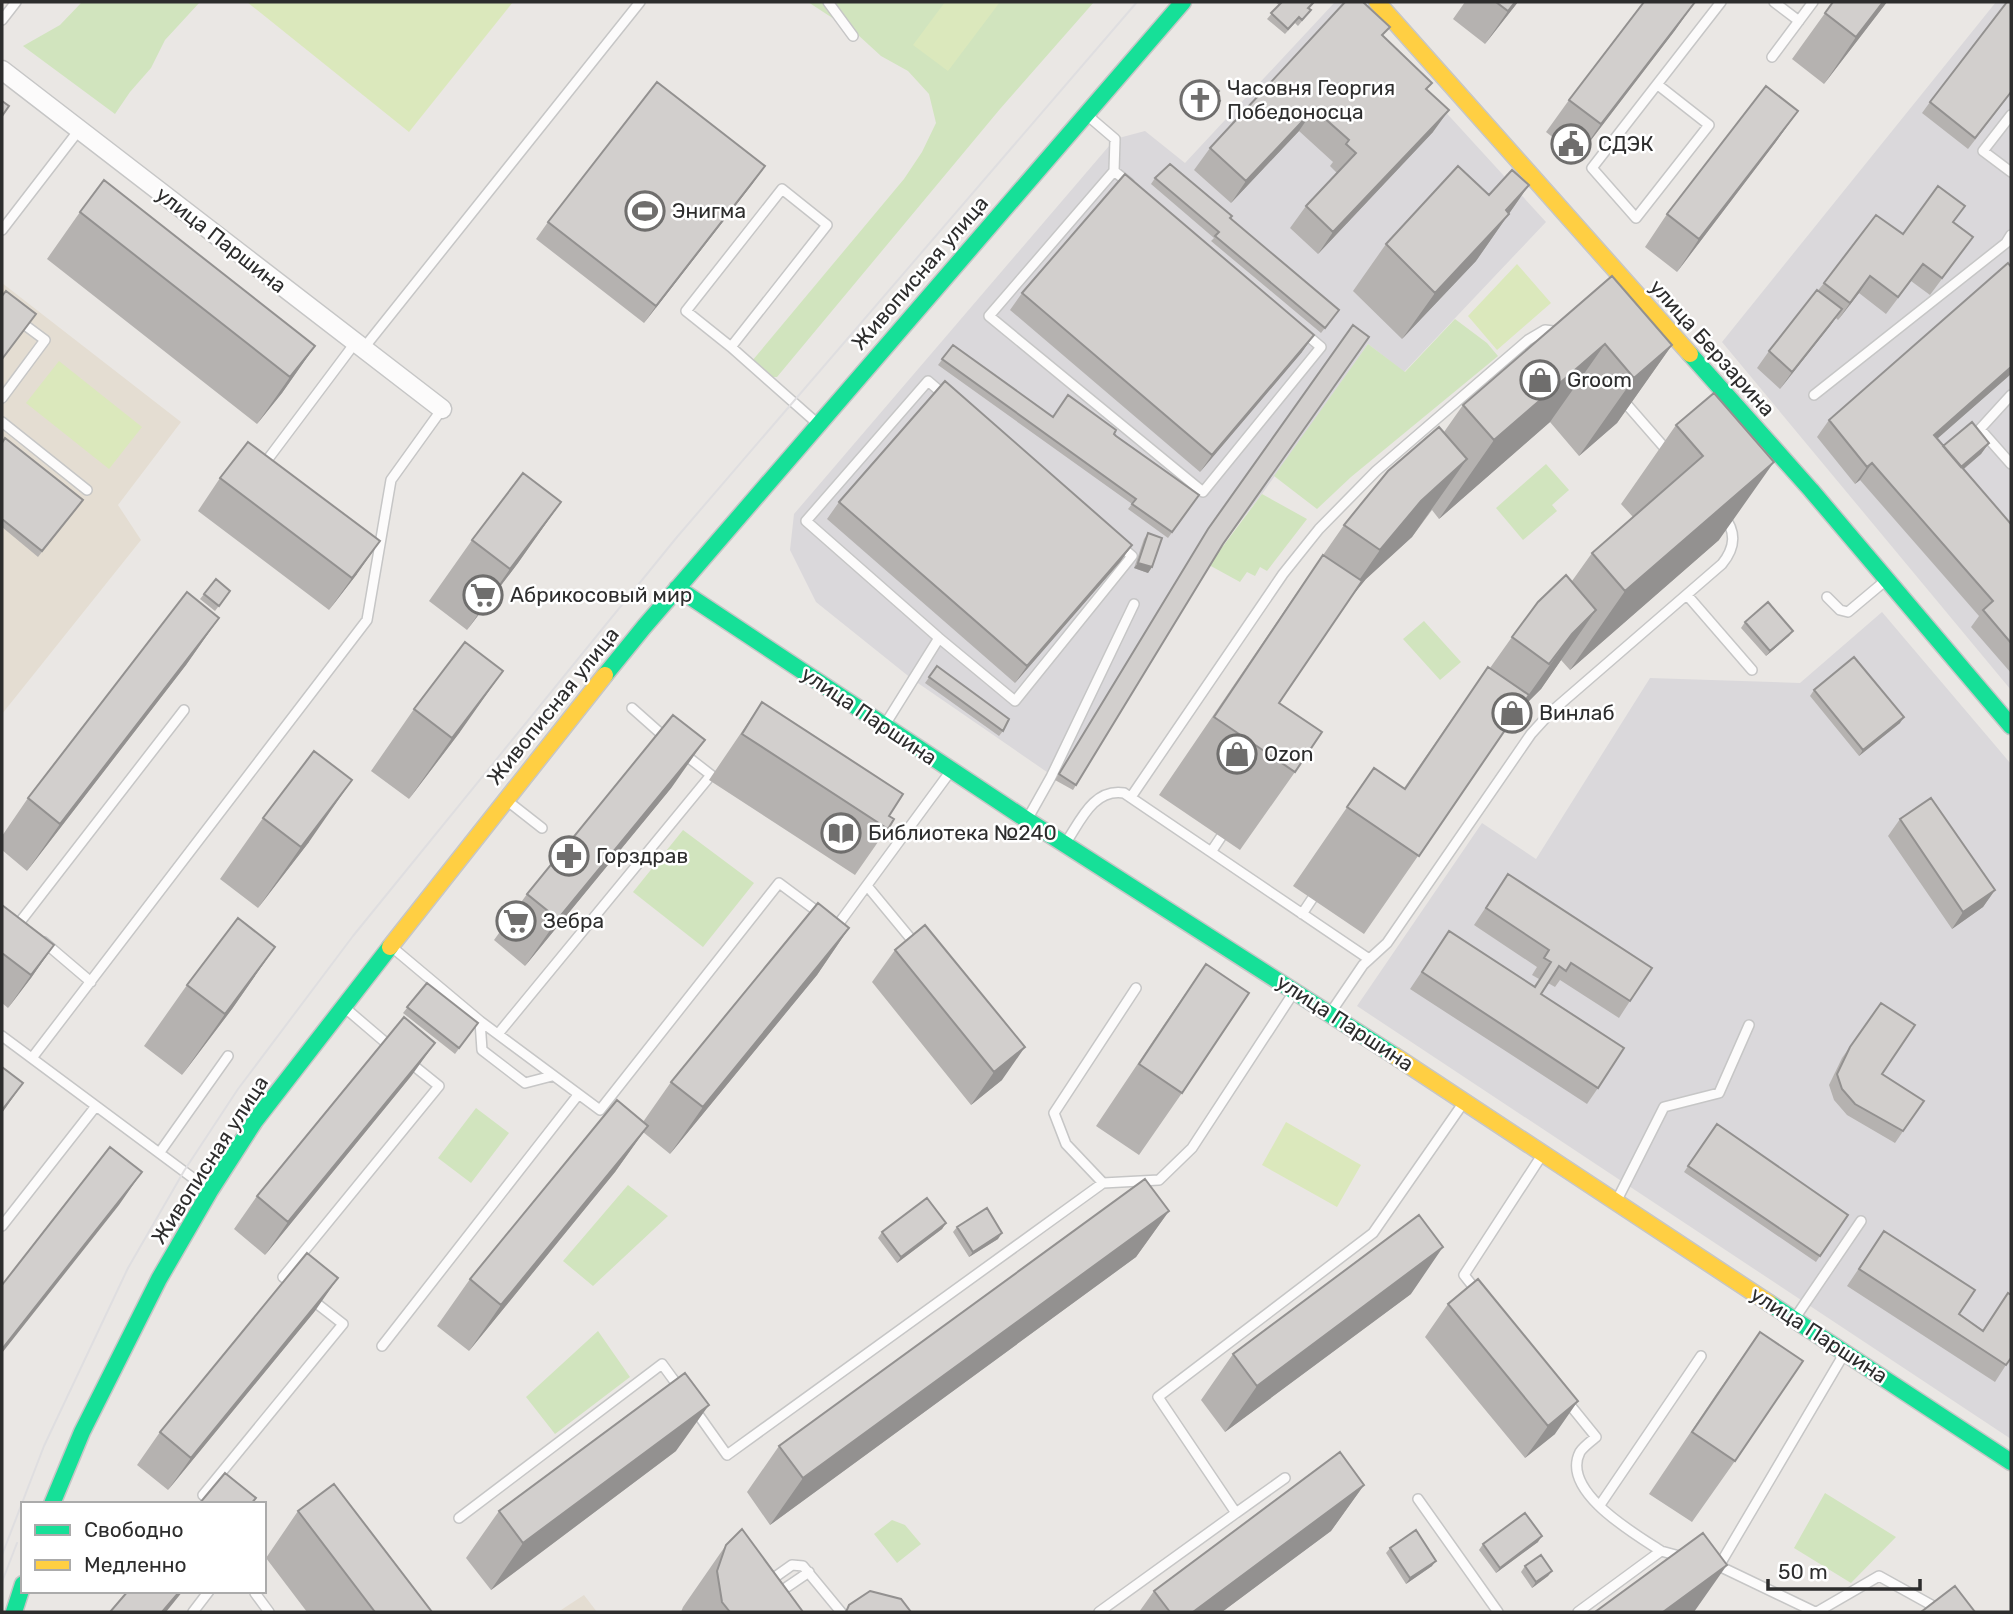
<svg xmlns="http://www.w3.org/2000/svg" width="2013" height="1614" font-family="Rubik,sans-serif">
	<rect width="100%" height="100%" fill="#eae7e4"/>
	<path fill="#dad8db" d="M1335,2H1345L1546,222L1404,372L1368,344L1262,494L1219,549L1073,790L912,679L816,602L790,550L794,514L1115,139L1145,131L1185,163Z
		M1996,2H2011V690L1722,342Z
		M1882,612L2011,764V1439L1357,1006L1482,823L1536,859L1650,678L1800,683Z"/>
	<path fill="#e4ddd2" d="M2,283L181,422L118,505L141,540L2,714Z
		M584,1595L597,1612H558Z"/>
	<path fill="#d1e4be" d="M82,2H200L165,40L151,68L130,92L115,114L23,46L60,25Z
		M808,2H1094L1000,109L777,377H762L752,361L904,179L922,152L936,123L929,94L908,71L881,56L857,34Z
		M1455,319L1487,343L1498,356L1351,477L1317,509L1274,476L1368,344L1405,372Z
		M1546,464L1569,490L1552,505L1557,511L1523,540L1496,508Z
		M1262,494L1307,519L1267,571L1260,567L1255,576L1247,572L1240,582L1209,565Z
		M1424,621L1461,662L1440,680L1403,639Z
		M683,830L754,883L703,947L633,892Z
		M476,1108L509,1133L471,1183L438,1158Z
		M628,1185L668,1216L593,1286L563,1261Z
		M598,1331L630,1377L555,1434L526,1397Z
		M1825,1493L1896,1537L1851,1583L1794,1548Z
		M892,1520L905,1525L921,1544L897,1563L874,1534Z"/>
	<path fill="#dbe8bc" d="M247,2H513L409,132Z
		M945,2H1000L948,71L913,45Z
		M1517,264L1551,303L1497,350L1468,316Z
		M59,361L142,427L109,469L26,403Z
		M1286,1122L1361,1165L1337,1207L1262,1165Z"/>
	<g fill="none" stroke-linecap="round" stroke-linejoin="round">
		<g stroke="#c6c6c6" stroke-width="12">
			<path id="lane" d="M828,2L853,36
				M1774,2L1799,21
				M2,20L16,2
				M1772,57L1813,2
				M1658,85L1709,125L1636,218L1592,168L1721,2
				M1087,115L1115,139L1114,171L989,316L1203,492L1321,347L1302,331
				M2011,115L1983,151L2011,172
				M1114,171L1129,183
				M782,189L827,225L731,347L686,311Z
				M2,230L79,130
				M2,308L45,340L2,398
				M731,347L818,424
				M363,349L640,2
				M928,381L1132,556L1015,701L939,638L806,521Z
				M1814,395L2006,243L2011,235
				M2011,395L1980,429L2011,464
				M1622,399L1670,454
				M2,422L87,490
				M262,467L355,343
				M1687,595L1752,670
				M1827,597L1840,610L1848,612L1885,581
				M632,708L668,740
				M886,723L939,638
				M1131,797L1283,574L1319,529L1376,471L1528,340L1545,330L1561,332
				M505,799L542,828
				M1028,818L1051,777L1134,604
				M1065,844C1080,822 1093,788 1124,793L1369,959
				M1211,852L1221,837
				M868,887L916,945
				M1302,914L1312,899
				M20,922L184,710
				M833,923L837,926L950,772
				M44,942L91,982
				M393,948L480,1021L600,1110L779,883L822,915
				M344,1007L392,1048
				M1331,1012L1363,965L1387,943L1531,734L1551,712L1722,564C1735,548 1737,532 1723,515
				M480,1021L482,1050L525,1083L552,1076
				M498,1034L711,775L684,754
				M2,1036L209,1190
				M32,1058L367,620L391,480L442,409
				M160,1152L228,1056
				M1103,1183L1066,1144L1054,1113L1136,988
				M1617,1200L1664,1107L1719,1093L1749,1025
				M2,1226L96,1106
				M295,1286L283,1277L439,1086L408,1061
				M1479,1294L1464,1275L1542,1155
				M1795,1318L1861,1221
				M382,1346L578,1095
				M1566,1400L1596,1437C1591,1441 1583,1447 1580,1452C1560,1491 1635,1534 1661,1551
				M695,1410L727,1455L1103,1183L1159,1180L1192,1148L1294,992
				M1418,1499L1498,1612
				M214,1504L203,1495L343,1324L311,1299
				M1600,1505L1701,1356
				M1236,1513L1285,1478
				M459,1518L662,1364L681,1390
				M1717,1566H1719L1844,1354
				M1719,1566L1815,1612
				M768,1582L792,1565L803,1566L841,1612
				M787,1587L809,1572
				M255,1593L269,1612
				M193,1612L209,1591
				M1099,1612L1236,1513L1158,1397L1373,1233L1464,1102
				M1578,1612L1661,1551L1683,1557
				M1817,1612L1879,1576L1944,1612"/>
		</g>
		<g stroke="#c6c6c6" stroke-width="21">
			<path id="street" d="M2,70L442,409"/>
		</g>
		<g stroke="#c6c6c6" stroke-width="19">
			<path id="fast" d="M1690,354L1811,490L2011,726
				M677,588L1027,820L1395,1056
				M605,675L644,627L1183,2
				M1769,1303L2011,1462
				M52,1504L82,1432L159,1279L210,1191L255,1121L390,947
				M14,1612L23,1584"/>
		</g>
		<g stroke="#c6c6c6" stroke-width="19">
			<path id="slow" d="M1377,2L1690,354
				M390,947L605,675
				M1395,1056L1769,1303"/>
		</g>
		<use href="#lane" stroke="#fcfbfb" stroke-width="9"/>
		<use href="#street" stroke="#fcfbfb" stroke-width="18"/>
		<use href="#fast" stroke="#16e098" stroke-width="16"/>
		<use href="#slow" stroke="#ffcf43" stroke-width="16"/>
		<path stroke="#dfdee0" stroke-width="2" d="M2,1555L44,1446L128,1268L184,1171L238,1089L353,936L677,537L1137,2
			M2,1582L17,1543"/>
	</g>
	<path fill="#b5b2b0" d="M1275,2H1315L1309,9L1311,10L1298,26L1295,23L1285,34L1267,19L1279,5Z
		M1465,2H1518L1485,44L1453,19Z
		M1833,2H1887L1824,84L1792,59Z
		M2011,2V93L1968,149L1922,113L1930,102Z
		M1676,29L1578,157L1546,132L1569,100Z
		M1383,36L1427,90L1433,132L1318,254L1290,228L1306,206L1337,173L1330,166L1333,162L1299,131L1231,203L1194,170L1210,148Z
		M1189,91L1215,97L1216,107L1209,115L1202,110L1198,116L1188,108L1191,103L1185,97Z
		M1798,111L1775,143L1677,272L1645,247L1667,214Z
		M1155,178L1230,218L1335,315L1321,333L1211,241L1214,238L1151,184Z
		M753,183L644,323L536,239L548,222Z
		M1529,185L1476,261L1402,339L1353,291L1386,244L1489,195Z
		M80,212L315,346L282,393L257,424L47,259Z
		M1954,222L1973,237L1930,295L1911,281L1886,314L1859,293L1838,320L1836,318L1780,389L1757,368L1769,351L1824,283L1903,234Z
		M2011,267V374L1937,439L1943,446L1989,443L1981,454L1964,469L2011,524V673L1971,627L1979,616L1860,480L1855,484L1817,437L1829,420Z
		M1612,276L1672,345L1617,423L1579,456L1550,422L1439,519L1432,510L1412,537L1366,579L1346,603L1279,703L1295,772L1240,850L1159,795L1289,604L1344,525L1444,432L1463,405Z
		M1022,293L1302,352L1200,472L1010,310Z
		M953,345L1053,417L1114,434L1199,495L1168,538L1128,509L1132,504L938,365Z
		M1714,393L1719,540L1570,670L1561,660L1541,689L1517,713L1364,934L1293,886L1374,768L1404,788L1488,667L1490,668L1512,637L1572,581L1592,553L1633,517L1621,504L1676,425Z
		M2,443L83,500L38,557L2,527Z
		M220,478L357,574L329,610L198,511Z
		M561,502L518,563L467,630L429,601L472,540Z
		M839,502L1132,545L1120,562L1015,683L827,519Z
		M1148,533L1152,567L1148,573L1134,568L1144,539Z
		M1204,535L1223,544L1073,790L1055,780Z
		M230,591L215,611L200,599L204,594Z
		M219,618L186,665L27,871L2,850V836L28,798Z
		M1745,622L1793,631L1789,636L1766,656L1741,628Z
		M937,666L1003,731L999,736L925,683Z
		M1814,690L1900,723L1859,756L1810,696Z
		M762,702L889,816L894,819L855,875L709,780Z
		M414,709L460,732L409,799L371,771Z
		M672,787L525,966L494,940L527,894Z
		M263,818L309,842L258,908L220,879Z
		M1900,819L1995,890L1983,907L1952,929L1888,836Z
		M1508,874L1630,1001L1619,1018L1560,980L1555,987L1548,983L1541,994L1598,1088L1587,1104L1410,989L1449,931L1534,986L1539,979L1532,975L1537,967L1474,925Z
		M2,905L54,945L31,978L8,1008L2,1003Z
		M849,928L817,975L670,1154L643,1132L615,1172L469,1351L437,1326L470,1279L643,1122L671,1082Z
		M275,947L232,1009L182,1075L144,1046L187,985Z
		M895,950L1002,1080L971,1105L872,982Z
		M1206,964L1182,1093L1139,1155L1096,1126L1163,1026Z
		M427,983L478,1023L455,1054L403,1013Z
		M1881,1003L1882,1074L1924,1101L1895,1143L1847,1115L1834,1100L1829,1085L1842,1058Z
		M412,1075L265,1255L234,1229L257,1196Z
		M1717,1124L1848,1215L1816,1262L1684,1172Z
		M1169,1211L1136,1257L770,1525L747,1492L779,1446Z
		M946,1223L942,1229L897,1263L878,1238L882,1232Z
		M957,1227L998,1239L969,1257L953,1232Z
		M1884,1231L1959,1314L1983,1330L2008,1293L2006,1365L1995,1382L1847,1286Z
		M1411,1294L1225,1432L1201,1400L1233,1354Z
		M1448,1304L1555,1434L1525,1458L1425,1337Z
		M315,1311L168,1490L137,1465L160,1432Z
		M1760,1332L1735,1461L1692,1522L1649,1494L1717,1393Z
		M676,1451L491,1590L466,1558L499,1511Z
		M1364,1485L1331,1531L1222,1612H1139L1154,1591Z
		M298,1511L432,1612H307L266,1558Z
		M1538,1542L1496,1573L1479,1550L1483,1544Z
		M726,1545L803,1612H681L683,1607Z
		M1390,1548L1432,1566L1406,1584L1386,1553Z
		M1525,1566L1552,1571L1548,1576L1532,1588L1521,1572Z"/>
	<path fill="#939190" d="M1515,2H1518L1485,44L1508,11Z
		M1695,2L1676,29L1578,157L1601,124Z
		M1883,2H1887L1824,84L1856,37Z
		M1314,109L1299,131L1231,203L1246,181Z
		M1449,110L1433,132L1318,254L1333,232Z
		M1798,111L1775,143L1677,272L1699,239Z
		M765,166L753,183L644,323L656,306Z
		M1529,185L1476,261L1402,339L1435,293Z
		M1870,276L1859,293L1838,320L1850,303Z
		M1842,309L1830,326L1780,389L1792,372Z
		M1314,335L1302,352L1200,472L1212,455Z
		M1605,344L1550,422L1439,519L1494,440Z
		M1672,345L1617,423L1579,456L1634,378Z
		M315,346L282,393L257,424L290,377Z
		M2011,367V374L1922,452L1934,435Z
		M1989,443L1981,454L1948,482L1956,471Z
		M1467,459L1412,537L1366,579L1325,629L1380,550L1421,501Z
		M1774,462L1719,540L1570,670L1625,591Z
		M1872,463L1860,480L1855,484L1867,467Z
		M561,502L518,563L467,630L510,569Z
		M380,541L357,574L329,610L352,578Z
		M1132,545L1120,562L1015,683L1027,666Z
		M1138,563L1152,567L1148,573L1134,568Z
		M1596,610L1541,689L1517,713L1495,742L1572,634Z
		M219,618L186,665L27,871L60,824Z
		M1793,631L1789,636L1766,656L1770,651Z
		M503,671L460,732L409,799L452,738Z
		M1904,717L1900,723L1859,756L1863,750Z
		M705,740L672,787L525,966L558,919Z
		M352,780L309,842L258,908L301,847Z
		M1995,890L1983,907L1952,929L1963,912Z
		M849,928L817,975L670,1154L703,1107Z
		M54,945L31,978L8,1008L31,975Z
		M275,947L232,1009L182,1075L225,1014Z
		M435,1043L412,1075L265,1255L288,1222Z
		M1025,1047L1002,1080L971,1105L994,1072Z
		M23,1083L2,1113V1110Z
		M648,1126L615,1172L469,1351L501,1305Z
		M142,1172L119,1205L2,1353V1349Z
		M1169,1211L1136,1257L770,1525L803,1478Z
		M946,1223L942,1229L897,1263L901,1257Z
		M1002,1233L998,1239L969,1257L973,1252Z
		M1443,1247L1411,1294L1225,1432L1257,1386Z
		M338,1278L315,1311L168,1490L191,1458Z
		M1578,1401L1555,1434L1525,1458L1548,1426Z
		M709,1405L676,1451L491,1590L523,1543Z
		M1364,1485L1331,1531L1222,1612H1193Z
		M1542,1536L1538,1542L1496,1573L1500,1568Z
		M1436,1561L1432,1566L1406,1584L1410,1578Z
		M1727,1565L1694,1612H1663Z
		M1552,1571L1548,1576L1532,1588L1536,1582Z
		M180,1591H183L166,1612H162Z"/>
	<path fill="#d2cfcd" stroke="#939190" stroke-width="2" d="M1282,2H1314L1308,8L1311,10L1302,20L1299,17L1288,29L1271,13Z
		M1345,2H1363L1390,27L1382,35L1432,83L1426,89L1449,110L1333,232L1306,206L1356,153L1346,144L1349,140L1314,109L1246,181L1210,148Z
		M1496,2H1515L1508,11Z
		M1644,2H1695L1601,124L1569,100Z
		M1833,2H1883L1856,37L1825,13Z
		M2007,2H2011V92L1975,138L1930,102Z
		M657,82L765,166L656,306L548,222Z
		M1197,82L1204,87L1209,82L1219,91L1214,96L1220,101L1213,110L1206,105L1202,110L1192,102L1196,98L1189,91Z
		M1766,86L1798,111L1699,239L1667,214Z
		M2,101L9,106L2,116Z
		M1170,164L1232,216L1230,218L1339,310L1325,328L1215,236L1219,232L1155,178Z
		M1458,166L1489,195L1512,170L1529,185L1506,210L1509,214L1435,293L1386,244Z
		M1125,174L1314,335L1212,455L1022,293Z
		M104,180L315,346L290,377L80,212Z
		M1938,186L1965,206L1953,222L1973,237L1942,278L1923,264L1898,297L1870,276L1850,303L1824,283L1876,215L1903,234Z
		M2008,263L2011,267V367L1934,435L2011,524V643L1983,610L1993,601L1872,463L1867,467L1829,420Z
		M1612,276L1672,345L1634,378L1605,344L1494,440L1463,405Z
		M1817,290L1842,309L1792,372L1769,351Z
		M6,291L36,314L2,359V296Z
		M1353,325L1369,337L1223,544L1076,785L1059,774L1208,529Z
		M953,345L1053,417L1068,395L1116,430L1114,434L1116,436L1199,495L1172,532L1132,504L1136,499L942,359Z
		M945,381L1132,545L1027,666L839,502Z
		M1714,393L1774,462L1625,591L1592,553L1703,456L1676,425Z
		M1972,422L1989,443L1961,467L1943,446Z
		M1439,427L1467,459L1421,501L1380,550L1344,525L1388,471Z
		M5,438L83,500L42,551L2,519V443Z
		M248,442L380,541L352,578L220,478Z
		M523,473L561,502L510,569L472,540Z
		M1148,533L1162,538L1152,567L1138,563Z
		M1323,555L1362,581L1279,703L1322,732L1295,772L1214,717Z
		M1566,575L1596,610L1572,634L1549,664L1512,637L1538,602Z
		M216,579L230,591L219,606L204,594Z
		M187,592L219,618L60,824L28,798Z
		M1768,602L1793,631L1770,651L1745,622Z
		M465,642L503,671L452,738L414,709Z
		M1854,657L1904,717L1863,750L1814,690Z
		M937,666L1009,719L1003,731L929,677Z
		M1488,667L1529,695L1419,856L1347,807L1374,768L1405,789Z
		M762,702L903,794L889,816L894,819L888,829L742,734Z
		M673,715L705,740L558,919L527,894Z
		M314,751L352,780L301,847L263,818Z
		M1931,798L1995,890L1963,912L1900,819Z
		M1508,874L1652,968L1630,1001L1571,963L1566,971L1559,966L1541,994L1624,1048L1598,1088L1422,972L1449,931L1535,987L1551,962L1544,958L1549,950L1486,908Z
		M818,903L849,928L703,1107L671,1082Z
		M2,905L54,945L31,975L2,953Z
		M238,918L275,947L225,1014L187,985Z
		M925,925L1025,1047L994,1072L895,950Z
		M1206,964L1249,993L1182,1093L1139,1064Z
		M427,983L478,1023L459,1048L407,1007Z
		M1881,1003L1915,1025L1882,1074L1924,1101L1903,1131L1855,1104L1842,1089L1837,1074L1850,1047Z
		M404,1017L435,1043L288,1222L257,1196Z
		M2,1067L23,1083L2,1110Z
		M617,1100L648,1126L501,1305L470,1279Z
		M1717,1124L1848,1215L1820,1256L1688,1166Z
		M110,1147L142,1172L2,1349V1285Z
		M1145,1179L1169,1211L803,1478L779,1446Z
		M927,1198L946,1223L901,1257L882,1232Z
		M987,1208L1002,1233L973,1252L957,1227Z
		M1419,1215L1443,1247L1257,1386L1233,1354Z
		M1884,1231L1975,1290L1959,1314L1983,1331L2008,1293L2011,1295V1358L2006,1365L1859,1269Z
		M307,1253L338,1278L191,1458L160,1432Z
		M1478,1279L1578,1401L1548,1426L1448,1304Z
		M1760,1332L1803,1361L1735,1461L1692,1432Z
		M685,1373L709,1405L523,1543L499,1511Z
		M1340,1452L1364,1485L1193,1612H1170L1154,1591Z
		M225,1473L256,1498L251,1504H199Z
		M334,1484L432,1612H375L298,1511Z
		M1525,1513L1542,1536L1500,1568L1483,1544Z
		M742,1529L803,1612H730L722,1602L717,1571L726,1545Z
		M1416,1530L1436,1561L1410,1578L1390,1548Z
		M1703,1533L1727,1565L1663,1612H1595Z
		M1541,1555L1552,1571L1536,1582L1525,1566Z
		M1955,1586L1975,1612H1921Z
		M128,1591H180L162,1612H110Z
		M870,1591L901,1599L911,1612H846L849,1605Z"/>
	<defs>
		<g id="church-ring" transform="scale(2.0125)"><circle r="9.5" fill="#fff" stroke="#6f6e6d" stroke-width="1.5"/><path d="M-1.2-6h2.4v3.5h3.3v2.4h-3.3V6h-2.4V-.1h-3.3v-2.4h3.3Z" fill="#6f6e6d"/></g>
		<g id="civic-ring" transform="scale(2.0125)"><circle r="9.5" fill="#fff" stroke="#6f6e6d" stroke-width="1.5"/><path d="M-.6-6.5H3V-4.5H.6V-3L4-1V1h2V6H-6V1h2V-1L-.6-3ZM-1.2 2.5V6h2.4V2.5Z" fill="#6f6e6d"/></g>
		<g id="stadium-ring" transform="scale(2.0125)"><circle r="9.5" fill="#fff" stroke="#6f6e6d" stroke-width="1.5"/><path d="M0-5a6.5 5 0 1 0 0 10a6.5 5 0 1 0 0-10ZM-3.5-1.8h7v3.6h-7Z" fill="#6f6e6d"/></g>
		<g id="shop-ring" transform="scale(2.0125)"><circle r="9.5" fill="#fff" stroke="#6f6e6d" stroke-width="1.5"/><path d="M-5-2.5h2.3a2.7 3.5 0 0 1 5.4 0H5L5.5 6h-11ZM-1.5-2.5h3a1.5 2.3 0 0 0-3 0Z" fill="#6f6e6d"/></g>
		<g id="supermarket-ring" transform="scale(2.0125)"><circle r="9.5" fill="#fff" stroke="#6f6e6d" stroke-width="1.5"/><path d="M-6-5.5h2.5l.6 2H6L4.5 2H-2.5L-4.4-4H-6ZM-1.5 3.2a1.3 1.3 0 1 0 .1 0ZM3 3.2a1.3 1.3 0 1 0 .1 0Z" fill="#6f6e6d"/></g>
		<g id="library-ring" transform="scale(2.0125)"><circle r="9.5" fill="#fff" stroke="#6f6e6d" stroke-width="1.5"/><path d="M-6-4Q-3-5.5-.7-3.5V5Q-3 3-6 4ZM6-4Q3-5.5 .7-3.5V5Q3 3 6 4Z" fill="#6f6e6d"/></g>
		<g id="pharmacy-ring" transform="scale(2.0125)"><circle r="9.5" fill="#fff" stroke="#6f6e6d" stroke-width="1.5"/><path d="M-2-6h4v4h4v4h-4v4h-4v-4h-4v-4h4Z" fill="#6f6e6d"/></g>
	</defs>
	<g fill-rule="evenodd">
		<use href="#church-ring" x="1200" y="100"/>
		<use href="#civic-ring" x="1571" y="144"/>
		<use href="#stadium-ring" x="645" y="211"/>
		<use href="#shop-ring" x="1540" y="380"/>
		<use href="#supermarket-ring" x="483" y="595"/>
		<use href="#shop-ring" x="1512" y="713"/>
		<use href="#shop-ring" x="1237" y="754"/>
		<use href="#library-ring" x="841" y="833"/>
		<use href="#pharmacy-ring" x="569" y="856"/>
		<use href="#supermarket-ring" x="516" y="921"/>
	</g>
	<g text-anchor="middle" stroke-width="5" stroke-linejoin="round" paint-order="stroke">
		<g font-size="21" fill="#2d2d2d" stroke="#fff" text-anchor="start">
			<text x="1227" y="95">Часовня Георгия<tspan x="1227" dy="24">Победоносца</tspan></text>
			<text x="1598" y="151">СДЭК</text>
			<text x="672" y="218">Энигма</text>
			<text x="1567" y="387">Groom</text>
			<text x="510" y="602">Абрикосовый мир</text>
			<text x="1539" y="720">Винлаб</text>
			<text x="1264" y="761">Ozon</text>
			<text x="868" y="840">Библиотека №240</text>
			<text x="596" y="863">Горздрав</text>
			<text x="543" y="928">Зебра</text>
		</g>
		<g font-size="21" fill="#2d2d2d" stroke="#fff">
			<text transform="translate(221 240) rotate(38)" y="7">улица Паршина</text>
			<text transform="translate(920 273) rotate(-49)" y="7">Живописная улица</text>
			<text transform="translate(1712 348) rotate(48)" y="7">улица Берзарина</text>
			<text transform="translate(553 706) rotate(-51)" y="7">Живописная улица</text>
			<text transform="translate(869 716) rotate(34)" y="7">улица Паршина</text>
			<text transform="translate(1345 1023) rotate(33)" y="7">улица Паршина</text>
			<text transform="translate(210 1160) rotate(-57)" y="7">Живописная улица</text>
			<text transform="translate(1819 1335) rotate(33)" y="7">улица Паршина</text>
		</g>
	</g>
	<rect width="2013" height="1614" fill="none" stroke="#2d2d2d" stroke-width="7"/>
	<rect x="21" y="1502" width="245" height="91" fill="#ffffff" stroke="#ababab" stroke-width="2"/>
	<rect x="35" y="1525" width="35" height="10" fill="#16e098" stroke="#ababab" stroke-width="2"/>
	<text x="84" y="1537" font-size="21" fill="#2d2d2d">Свободно</text>
	<rect x="35" y="1560" width="35" height="10" fill="#ffcf43" stroke="#ababab" stroke-width="2"/>
	<text x="84" y="1572" font-size="21" fill="#2d2d2d">Медленно</text>
	<path d="M1768 1579v10h152v-10" fill="none" stroke="#2d2d2d" stroke-width="3.5"/>
	<text x="1778" y="1579" font-size="21" fill="#2d2d2d" stroke="#ffffff" stroke-width="5" paint-order="stroke">50 m</text>
</svg>
